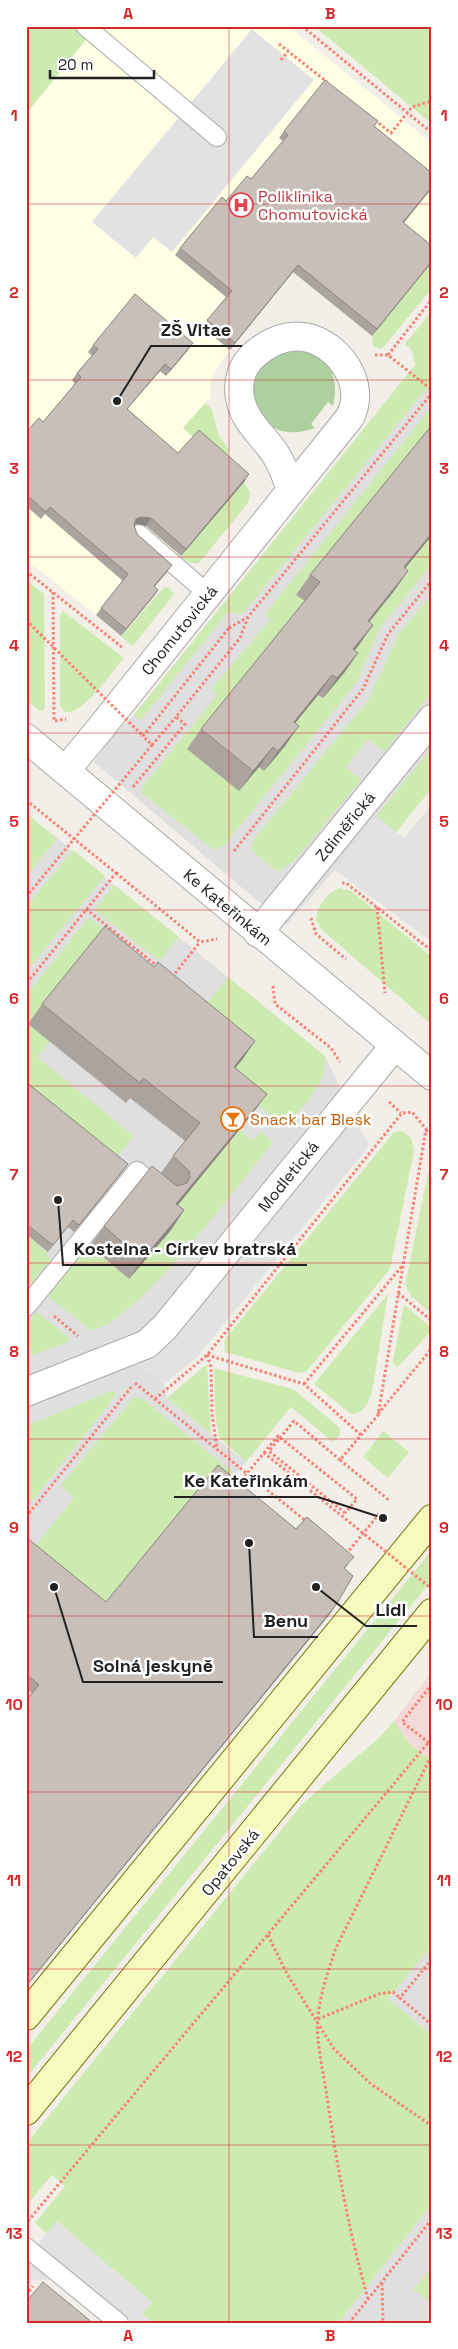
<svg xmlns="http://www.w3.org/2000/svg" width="458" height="2349" font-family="'Space Grotesk',sans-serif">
	<rect width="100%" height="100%" fill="#f2efe9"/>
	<path fill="#e0dfdf" d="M432,311V748L335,870L286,925L94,762L115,733L134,715L415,365L412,350L405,344Z
		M26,813L325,1056L354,1117L176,1337L140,1365L164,1384L167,1398L246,1462L26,1701Z
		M432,1946V2035L388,1999Z
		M432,2204V2323H338Z"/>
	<path fill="#f2dad9" d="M432,1672V1755L424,1756L408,1742L394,1721Z"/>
	<path fill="#ffffe5" d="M97,26H288L432,143V262L286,225L283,285L219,364L211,380L210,398L183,428L244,482L180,557L137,519L123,534V581L96,615L26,560V114Z"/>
	<path fill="#cdebb0" d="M26,26H97L26,114Z
		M314,26H432V124Z
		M432,262V288L382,349L373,346L372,336Z
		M432,311V382L246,610L240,614L228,612L140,721L134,715L415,365L412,350L405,344Z
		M205,403L212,409L218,434L229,450L227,456L193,437L183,428Z
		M432,406V428L297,594L306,602L239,791L259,767L264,771L280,742L318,695L323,698L343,674L349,637L374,616L394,591L390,587L428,540L432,543V564L380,628L356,683L224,846L214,850L143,794L141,790L143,786L217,695L211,689L270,620L265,614Z
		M244,482L250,492L248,503L199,563H190L180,557Z
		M26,580L44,594L45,707L43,711H40L26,700Z
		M164,587L170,588L174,594L133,646L121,637Z
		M432,594V692L384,752L368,739L346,767L361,780L294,861L278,872L252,851L251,847L254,839L369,699L399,633Z
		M63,611L124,658C112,671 84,715 65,712L60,706V615Z
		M432,748V788L396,832L376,816Z
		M26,813L57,839L26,877Z
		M73,850L105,876L26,972V907Z
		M114,885L179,937L159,961L95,910Z
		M340,888L351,891L432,957V1025L322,930L316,921C316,908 327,892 340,888Z
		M89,917L162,977L50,1042L37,1057L134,1136L112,1163L26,1093V995Z
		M228,977L325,1056C328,1085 302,1106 285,1127L227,1079L193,1021Z
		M240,1130L253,1141L261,1131L273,1142C242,1180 134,1327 90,1330L48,1296L90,1245L129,1279L162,1223Z
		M402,1131L411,1138L414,1151L390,1269L307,1371L299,1373L225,1352L224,1343L226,1338L394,1132Z
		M432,1154V1314L412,1297L405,1285Z
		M26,1235L48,1252L46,1255L51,1259L32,1283L26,1279Z
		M388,1294L372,1392C368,1403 364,1414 351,1414L314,1384Z
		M404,1305L431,1327L432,1330L398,1367L393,1364V1361Z
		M36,1311L68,1337L69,1340L66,1343L33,1355C24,1338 25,1327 36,1311Z
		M207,1364L211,1434L167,1398Z
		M214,1368L293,1389L338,1426L340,1429V1435L333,1442L291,1407L246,1462L219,1437L215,1414Z
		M111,1391L116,1392L114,1398L34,1499L29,1501L26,1500V1426Z
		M134,1397L143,1399L235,1474L26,1701L29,1554L74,1497L60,1486Z
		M383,1431L409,1452L388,1478L363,1457Z
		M432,1550V1580L26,2078V2050Z
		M394,1721L408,1742L424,1756L432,1755V1946L388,1999L432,2035V2204L338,2323H153L142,2314L152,2302L57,2222L47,2234L35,2223L65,2186L52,2175L26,2206V2144L303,1803L380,1737Z
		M432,2267V2304L413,2289Z"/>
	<path fill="#add19e" d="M288,349C325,350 341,371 333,406L328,402L311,424L315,428C306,431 298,433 288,432C257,429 243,389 262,365C267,358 280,353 288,349Z"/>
	<path fill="#e2e2e2" d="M252,29L314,80L172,252L153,237L136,258L92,222Z
		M432,804V942L335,870L376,816L404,838Z
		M354,1117L370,1145L197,1357L164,1384L140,1365L176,1337Z
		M57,2221L152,2302L142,2314L153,2323H108L58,2282L51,2280L38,2279L32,2281L26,2288V2248L39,2243Z"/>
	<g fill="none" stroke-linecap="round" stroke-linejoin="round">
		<g stroke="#a9a9a9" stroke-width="20">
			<path id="service" d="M85,26L217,137
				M139,534L208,594
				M26,1307L137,1171L162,1192
				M26,2247L119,2323"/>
		</g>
		<g stroke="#a9a9a9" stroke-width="30">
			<path id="minor" d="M66,770L95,735L350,417C367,384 339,343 304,337C285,334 269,342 255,354C242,365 237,381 240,398C244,422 264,436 276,455C283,466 287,478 291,490
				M258,933L432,719
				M26,1392L147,1344L165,1327L395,1045"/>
		</g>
		<g stroke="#a9a9a9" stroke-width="30">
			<path id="tertiary" d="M26,738L432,1076"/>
		</g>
		<g stroke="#707d05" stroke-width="30">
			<path id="secondary" d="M26,2016L432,1519
				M26,2111L432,1613"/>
		</g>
		<path stroke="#fa8072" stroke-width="3" stroke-dasharray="2.5 2.5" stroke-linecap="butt" d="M302,26L432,133
			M279,44L327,82
			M281,60L288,51
			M375,120L391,133L412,107L432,101
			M375,355H388L432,390
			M388,355L432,299
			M26,571L123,648
			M53,592L54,721L66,719
			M229,628L248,617L432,393
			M152,745L176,717
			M133,787L185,724L176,717L240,638L248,617
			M26,800L116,873L26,984
			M234,851L363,689L388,634L432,580
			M116,873L200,942L217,939
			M342,883H346L432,951
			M377,907L385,993
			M86,909L157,966
			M311,918L316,934L346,959
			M172,977L200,942
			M273,986L275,1004L331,1048L340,1062
			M389,1102L401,1113
			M426,1130L432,1136
			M398,1293L432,1321
			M54,1316L78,1336
			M207,1355L304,1384L361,1435
			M207,1355L211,1367L212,1414L217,1449
			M135,1383L307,1522
			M304,1384L402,1266
			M155,1399L207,1355L402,1113L412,1112L426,1129L378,1415L340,1460L294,1421L269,1451L345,1513
			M378,1414L432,1348
			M340,1460L390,1501
			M26,1517L133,1385
			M346,1552L347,1553L380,1513
			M432,1684L402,1722L432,1745
			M268,1935L287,1974L334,2049L371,2084L432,2126
			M432,1959L400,1998L432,2025
			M318,2019L379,1994L393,1992L400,1998
			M28,2221L428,1743
			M382,2283L383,2323
			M26,2295L33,2286
			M368,2299C349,2232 337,2166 327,2097C324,2074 315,2039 318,2017C320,1994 328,1972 335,1950L432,1754
			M349,2323L432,2219"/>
		<use href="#service" stroke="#fff" stroke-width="18"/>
		<use href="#minor" stroke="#fff" stroke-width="28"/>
		<use href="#tertiary" stroke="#fff" stroke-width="28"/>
		<use href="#secondary" stroke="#f7fabf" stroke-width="28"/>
		<path stroke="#fa8072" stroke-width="3" stroke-dasharray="2.5 2.5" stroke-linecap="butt" d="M26,620L143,736
			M26,897L152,745L143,736L229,628
			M264,1453L278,1436L357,1499L345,1513
			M238,1484L264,1453L432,1589"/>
	</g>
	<path fill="#aba49e" d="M378,121L374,126L432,188L404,223L432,262L372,336L293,272L230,350L202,327L226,297L175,255L180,248L226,201L251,179L283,141L279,138L284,131Z
		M93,345L188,350L166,376L160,371L127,409L178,453L244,482L181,556L146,526L136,524L134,525L137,534L167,572L154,587L158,590L153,597L121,636L96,615L123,581L45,514L41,519L26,506V432L43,422L75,384L72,380L77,373L92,356L88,352Z
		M432,425V543L428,540L405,568L408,571L394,591L369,622L359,645L354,651L358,653L344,673L323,698L318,695L295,723L285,746L264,771L259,767L239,791L187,749L201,729L305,601L296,595L310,575Z
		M154,967L255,1041L235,1068L253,1113L178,1205L184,1210L171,1230L129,1279L90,1246L104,1226L161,1173L173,1156L185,1141L130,1098L126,1103L28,1024L42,1004Z
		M26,1082L123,1171L74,1232L68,1227L48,1252L26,1234Z
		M296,1529L348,1565L344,1569L330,1614L32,1693L26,1688V1537L106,1602Z"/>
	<path fill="#8b8681" d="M432,187V188L398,229L403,222Z
		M432,261V262L372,336L377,329Z
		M298,265L293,272L230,350L235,343Z
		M193,343L188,350L166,376L171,369Z
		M165,364L160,371L121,416L127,409Z
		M249,474L244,482L181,556L186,549Z
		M141,517L151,518L146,526L136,524L131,527L136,519Z
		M432,533V535L428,540L390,587L404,567Z
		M172,565L167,572L149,593L154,586Z
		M408,571L394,591L354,641L368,621Z
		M158,590L153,597L121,636L126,629Z
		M373,625L359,645L339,669L353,649Z
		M358,653L344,673L323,698L337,678Z
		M332,675L318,695L280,742L294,722Z
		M299,726L285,746L264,771L278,751Z
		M273,747L259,767L239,791L253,771Z
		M255,1041L242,1060L220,1086L234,1067Z
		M267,1094L253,1113L163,1223L176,1204Z
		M128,1164L123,1171L74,1232L79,1225Z
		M184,1210L171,1230L129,1279L142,1260Z
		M336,1605L330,1614L26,1987V1986Z"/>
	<path fill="#c7bfb8" stroke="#8b8681" d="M325,80L378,121L374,126L432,173V187L403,222L432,246V261L377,329L298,265L235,343L207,320L232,291L180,248L222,197L226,201L247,176L251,179L288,135L284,131Z
		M135,294L193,343L171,369L165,364L127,409L178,453L199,430L249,474L186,549L151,518L141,517L136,519L134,525L137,534L172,565L154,586L158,590L126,629L101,608L128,574L50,507L46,512L26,494V432L39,418L43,422L81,377L77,373L98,349L93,345Z
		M432,425V533L404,567L408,571L368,621L373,625L353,649L358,653L337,678L332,675L294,722L299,726L278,751L273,747L253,771L201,729L320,582L310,575Z
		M105,926L154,967L158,962L255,1041L234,1067L267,1094L176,1204L184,1210L142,1260L104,1226L152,1166L177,1186L187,1183L190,1177L189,1171L173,1156L200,1123L143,1078L140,1083L42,1004Z
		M26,1082L128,1164L79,1225L73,1220L53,1245L26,1224Z
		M218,1465L296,1529L307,1517L354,1557L344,1568L353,1576L336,1605L26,1986V1700L39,1685L26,1674V1537L106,1602Z
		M43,2282L93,2323H26V2302Z"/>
	<path fill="none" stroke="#d62828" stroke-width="1" stroke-opacity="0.55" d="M229,26V2323M26,204H432M26,380H432M26,557H432M26,733H432M26,910H432M26,1086H432M26,1263H432M26,1439H432M26,1616H432M26,1792H432M26,1969H432M26,2145H432"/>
	<defs>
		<g id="hospital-ring" transform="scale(1.25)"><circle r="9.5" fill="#fff" stroke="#e0444e" stroke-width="1.5"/><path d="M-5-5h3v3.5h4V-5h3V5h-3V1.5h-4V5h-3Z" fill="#e0444e"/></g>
		<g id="bar-ring" transform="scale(1.25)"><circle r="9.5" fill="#fff" stroke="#e8710a" stroke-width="1.5"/><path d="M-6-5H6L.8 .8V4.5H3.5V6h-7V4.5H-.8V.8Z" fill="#e8710a"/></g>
	</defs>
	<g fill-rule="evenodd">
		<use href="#hospital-ring" x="241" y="205"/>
		<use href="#bar-ring" x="233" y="1119"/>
	</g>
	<g text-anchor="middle" stroke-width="5" stroke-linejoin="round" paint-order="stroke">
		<g font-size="16" fill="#be3a42" stroke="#fff" text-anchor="start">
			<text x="258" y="202">Poliklinika<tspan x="258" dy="18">Chomutovická</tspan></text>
		</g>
		<g font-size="16" fill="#222" stroke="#fff">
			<text transform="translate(179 630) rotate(-51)" y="6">Chomutovická</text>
			<text transform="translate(345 826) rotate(-51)" y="6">Zdiměřická</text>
			<text transform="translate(228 907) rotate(40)" y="6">Ke Kateřinkám</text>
			<text transform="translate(288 1176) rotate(-51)" y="6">Modletická</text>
			<text transform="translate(230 1862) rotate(-51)" y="6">Opatovská</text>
		</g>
		<g font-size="16" fill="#c56008" stroke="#fff" text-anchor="start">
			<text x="250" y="1125">Snack bar Blesk</text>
		</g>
	</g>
	<path fill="none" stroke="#222" stroke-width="2" d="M117 401L151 346H242M58 1200L63 1265H307M383 1518L318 1497H174M316 1587L366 1626H417M249 1543L254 1637H318M54 1587L83 1682H223"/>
	<g fill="#222" stroke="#fff" stroke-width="2">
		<circle cx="117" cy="401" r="5"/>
		<circle cx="58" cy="1200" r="5"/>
		<circle cx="383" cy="1518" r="5"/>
		<circle cx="316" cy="1587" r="5"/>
		<circle cx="249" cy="1543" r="5"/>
		<circle cx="54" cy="1587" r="5"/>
	</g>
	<g font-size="18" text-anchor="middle" font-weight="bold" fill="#222" stroke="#fff" stroke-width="5" stroke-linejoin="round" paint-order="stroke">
		<text x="196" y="336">ZŠ Vitae</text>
		<text x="185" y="1255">Kostelna - Církev bratrská</text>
		<text x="246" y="1487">Ke Kateřinkám</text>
		<text x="391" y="1616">Lidl</text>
		<text x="286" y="1627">Benu</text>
		<text x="153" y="1672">Solná jeskyně</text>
	</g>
	<rect width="458" height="2349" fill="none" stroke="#ffffff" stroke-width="55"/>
	<path d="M50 70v8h104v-8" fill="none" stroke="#222222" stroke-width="2.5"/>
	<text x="58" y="70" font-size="15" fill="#222222" stroke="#ffffff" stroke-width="4" paint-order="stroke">20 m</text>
	<rect x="28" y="28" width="402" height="2294" fill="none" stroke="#d62828" stroke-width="2"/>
	<g font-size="16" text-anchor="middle" font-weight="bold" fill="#d62828">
		<text x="128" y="19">A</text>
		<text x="330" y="19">B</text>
		<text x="14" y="121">1</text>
		<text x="444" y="121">1</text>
		<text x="14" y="298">2</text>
		<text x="444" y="298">2</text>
		<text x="14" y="474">3</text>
		<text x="444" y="474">3</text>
		<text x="14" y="651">4</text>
		<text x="444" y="651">4</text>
		<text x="14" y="827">5</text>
		<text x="444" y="827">5</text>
		<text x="14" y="1004">6</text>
		<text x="444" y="1004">6</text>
		<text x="14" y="1180">7</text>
		<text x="444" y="1180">7</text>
		<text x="14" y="1357">8</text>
		<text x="444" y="1357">8</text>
		<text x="14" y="1533">9</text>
		<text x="444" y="1533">9</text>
		<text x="14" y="1710">10</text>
		<text x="444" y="1710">10</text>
		<text x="14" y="1886">11</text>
		<text x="444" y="1886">11</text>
		<text x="14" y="2062">12</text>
		<text x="444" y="2062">12</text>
		<text x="14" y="2239">13</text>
		<text x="444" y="2239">13</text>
		<text x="128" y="2341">A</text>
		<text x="330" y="2341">B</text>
	</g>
</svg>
